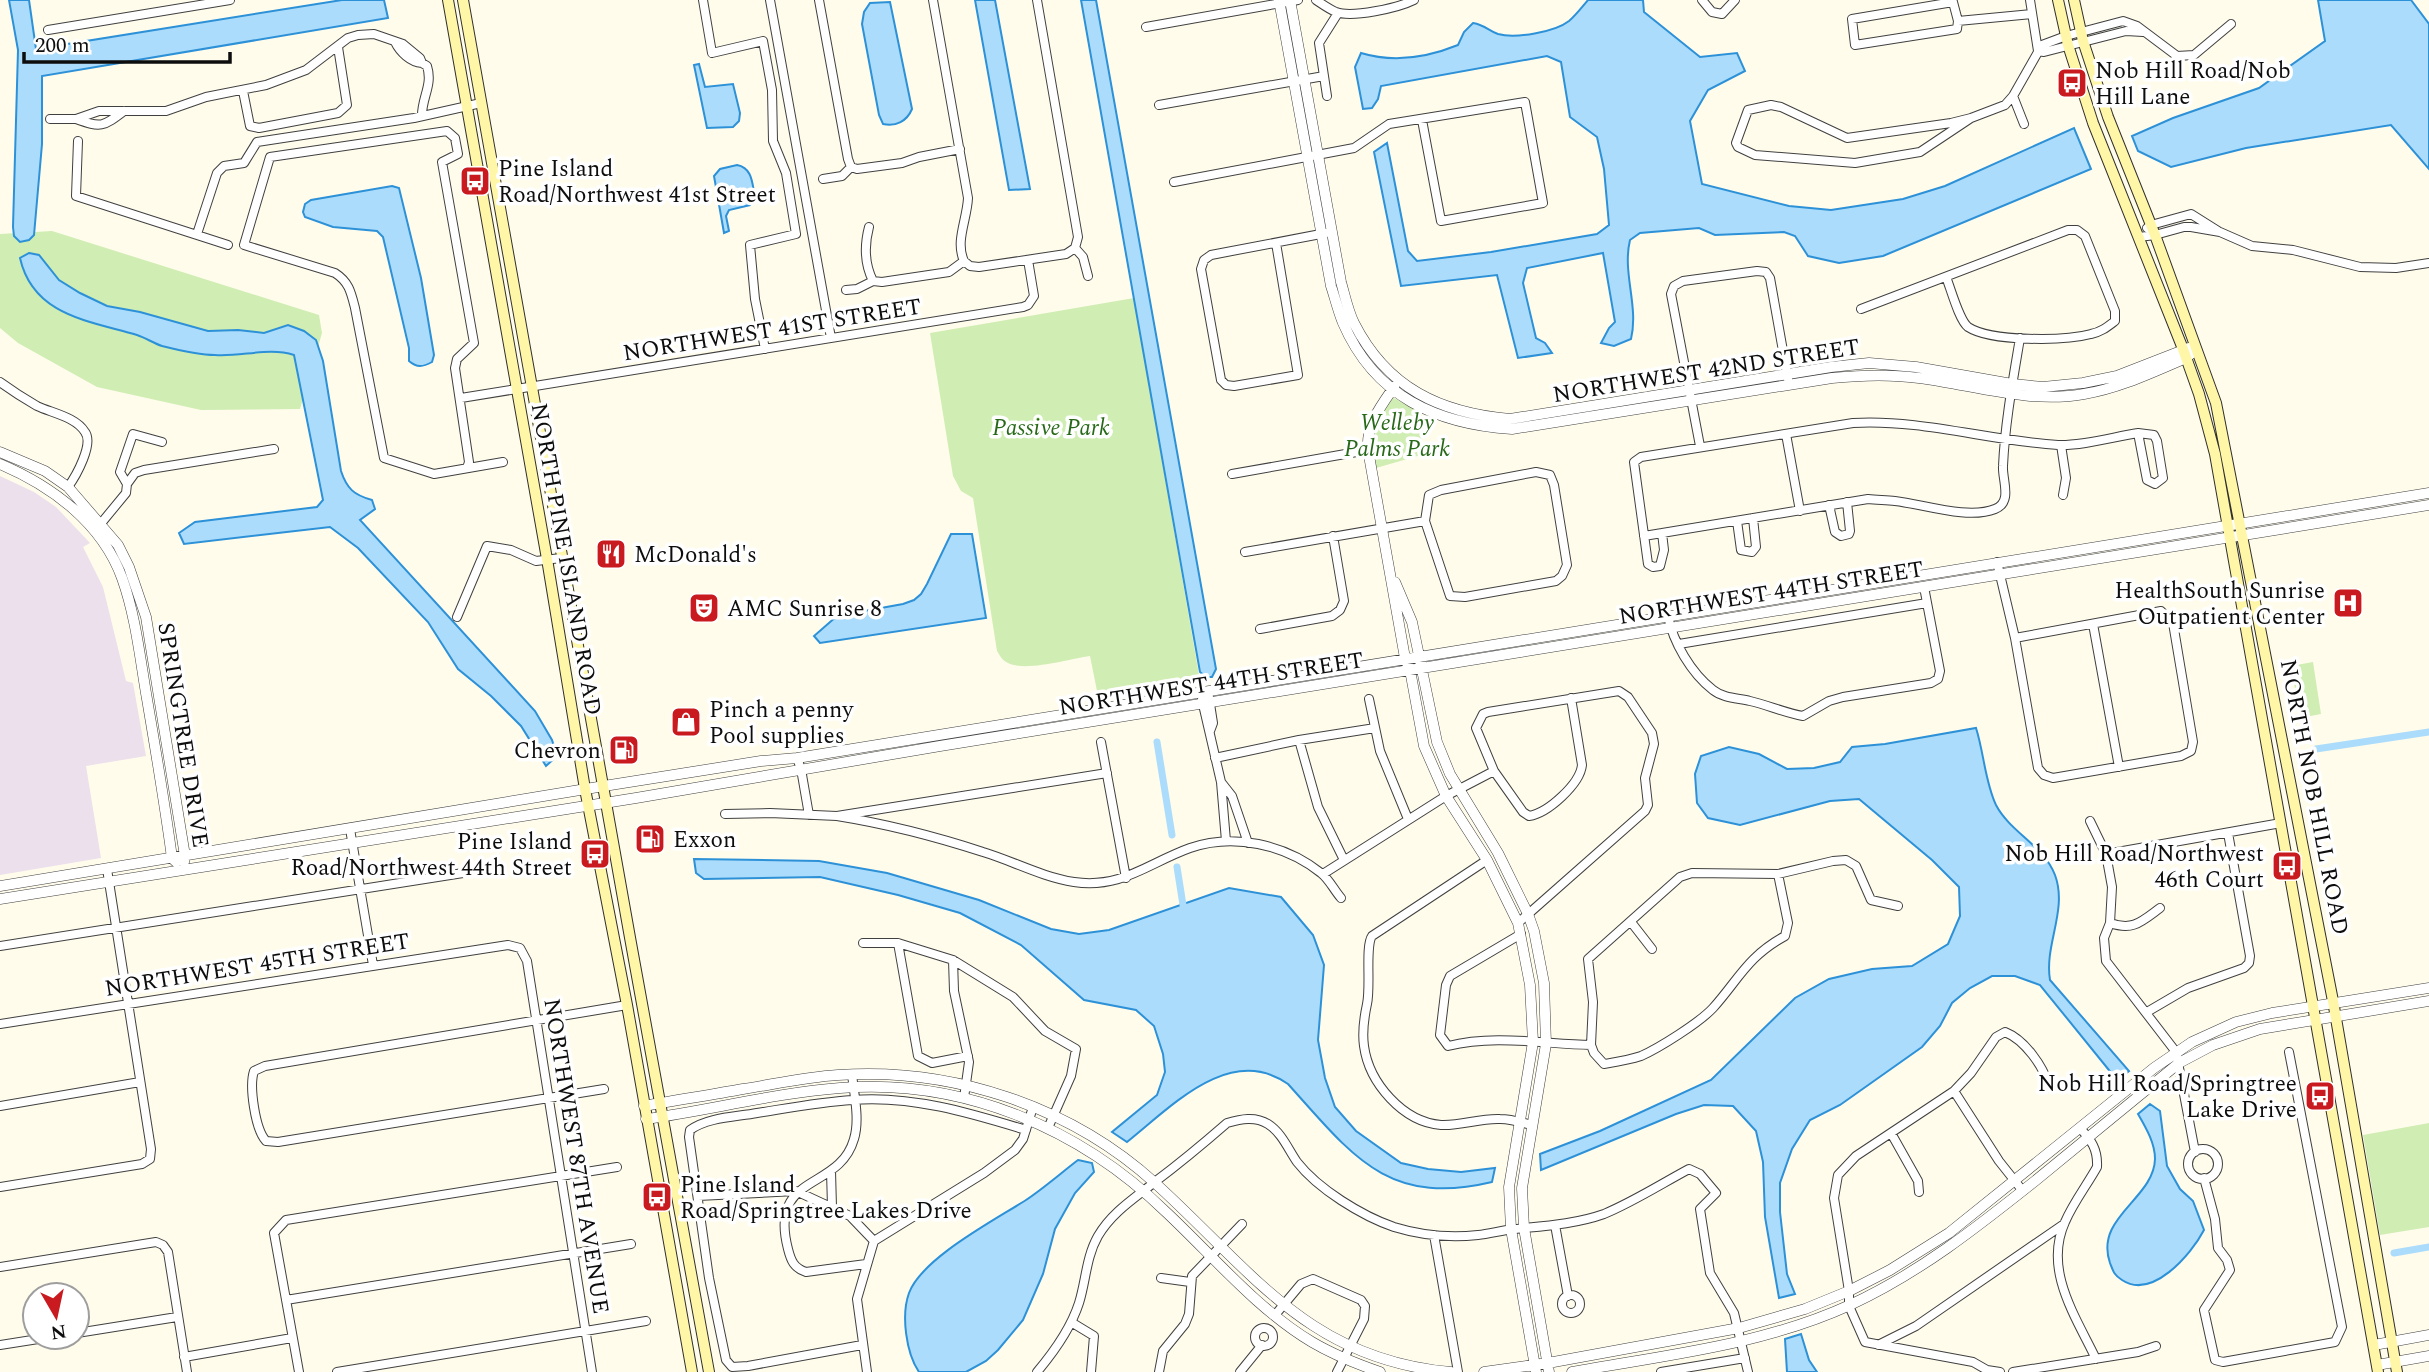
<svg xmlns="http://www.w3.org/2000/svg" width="2429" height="1372" font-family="Spectral,serif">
	<rect width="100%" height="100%" fill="#fffcec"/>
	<path fill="#ebe0ec" d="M0,476L34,492L56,507L90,543L83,547L103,587L126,681L133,683L146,756L86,766L101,858L0,875Z"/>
	<path fill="#d0edb3" d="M52,231L319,315L322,333L300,409L201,410L97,387L18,343L0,328V234Z
		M1134,298L1200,681L1098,696L1090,656C1069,659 1026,672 1008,663C1003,661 1000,656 997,651L973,498L961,491L953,476L930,333Z
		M1390,396L1422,413L1421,455L1376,468C1367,432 1372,426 1390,396Z
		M2313,662L2321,714L2300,718L2291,666Z
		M2429,1123V1227L2380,1235L2363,1135Z"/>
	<path fill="#acdcfb" stroke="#2d91d8" stroke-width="2" d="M9,0H29L36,49L342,0H384L388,18L42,76V144L34,235L29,240L20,242L14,236L13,227L18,50Z
		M975,0H995L1030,189L1009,190Z
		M1081,0H1096L1216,669L1212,677H1206L1200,672Z
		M1588,0H1643L1644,12L1700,57L1737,53L1745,71L1708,90L1690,121L1702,184L1789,206L1831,210L1903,199L1945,186L2074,128L2091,169L1883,256L1839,263L1808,256L1795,236L1784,232L1715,235L1699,228L1640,233L1630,240C1622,273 1639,306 1631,339L1614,346L1601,343L1609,328L1615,322L1603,253L1527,268L1523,283L1536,338L1545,343L1552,353L1518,358L1497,275L1401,286L1374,152L1387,143L1408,251L1417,261L1491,252L1597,234L1609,225L1604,169L1597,137L1570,117L1561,62L1547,56L1381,86L1378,99L1372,108L1363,109L1355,67L1361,53C1394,63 1426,58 1458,45L1464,32L1473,23C1485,25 1489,31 1498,34C1515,39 1555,32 1569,21C1576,15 1582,7 1588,0Z
		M2318,0H2411L2429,24V169L2391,125L2246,148L2171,167L2138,151L2132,136L2173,118L2259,88L2325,41Z
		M890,2L912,109C907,121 896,127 883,124L879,115L862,24L864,12L870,3Z
		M699,64L705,87L733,84L740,113L739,121L733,127L707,128L694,65Z
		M737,165C753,168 752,184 755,197L750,205L729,210L726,216L729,231L724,233L714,176L720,169Z
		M392,186L399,188L421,278L434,355L432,362C423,367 417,368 409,361V348L383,237L377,231L333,227L305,217L303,212L305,204L311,200Z
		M29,253L39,255L59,280L80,293L107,306L140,312L208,331L238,330L264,333L288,325L304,331L316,340L323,361L341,471C347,489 354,495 372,500L375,509L360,520L535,711L552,740L557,756L546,766L521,726L491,696L458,669L428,622L358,548L330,527L184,544L179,533L195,522L317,507L323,500L294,355C269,347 241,357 215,355C198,355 178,350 162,346C153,343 146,338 137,335C90,321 33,316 20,258Z
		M951,534H972L986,618L820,643L814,636L837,616L903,604L914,600L921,594L927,584Z
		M1976,728C1984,753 1985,782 1996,805C2010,832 2044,846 2055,875C2068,910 2044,945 2050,980L2129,1071L2117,1080L2040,985L2015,976H1992L1970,988L1952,1003L1940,1026L1922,1047L1840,1105L1810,1120L1792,1149L1780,1183V1212L1787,1274L1795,1294L1779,1298L1765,1217L1763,1162L1756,1131L1733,1106L1704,1105L1676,1114L1541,1170L1540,1154L1600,1131L1711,1080L1795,998L1829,979L1872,969L1912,966L1948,944L1960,916L1959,887L1932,860L1859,799L1830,801L1740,825L1708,818L1697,803L1695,774L1701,756L1729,747L1759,754L1787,769L1814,768L1840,762L1852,747L1885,744Z
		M694,859L819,861L887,873L979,900L1051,929L1079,934L1109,930L1229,888L1281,897L1313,935L1324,965L1318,1040L1325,1078L1335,1107L1356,1131L1401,1163L1428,1169L1461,1172L1495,1168L1492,1182C1387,1207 1352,1155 1288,1084C1230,1043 1171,1107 1127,1142L1112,1132L1157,1095L1165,1072L1163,1054L1154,1026L1136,1010L1084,1000L1021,945L960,913L898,895L820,877L704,879L696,873Z
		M2150,1104L2160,1111L2167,1166L2180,1189L2193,1201L2204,1230C2191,1255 2152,1300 2122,1280C2114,1275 2113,1271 2110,1263C2094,1217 2154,1199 2155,1159C2155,1143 2146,1128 2138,1114Z
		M1078,1160L1092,1163L1094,1172L1075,1193L1055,1229L1043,1274L1023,1320L998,1350L986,1361L966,1372H919C906,1353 901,1315 909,1293C922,1258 995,1220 1026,1200C1044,1188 1061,1173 1078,1160Z
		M1801,1334L1809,1360L1817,1372H1787L1785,1339Z"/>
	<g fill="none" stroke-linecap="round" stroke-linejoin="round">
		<path stroke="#acdcfb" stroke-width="7" d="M1157,742L1172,835
			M2316,749L2429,732
			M1177,867L1183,905
			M2394,1253L2429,1247"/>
		<g stroke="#404040" stroke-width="10">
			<path id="minor" d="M703,0L712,53L763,41L772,90L773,141L786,173L796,234L750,245L755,299L765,349
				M770,0L831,338
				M819,0L848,159L851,167
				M933,0L968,198C967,220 955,241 964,261
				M1037,0L1078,237L1075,248L1083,257L1088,276
				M1316,0C1322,4 1329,9 1336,12C1352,18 1398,8 1414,0
				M1702,0L1712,12L1722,14L1735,0
				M2030,0L2038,51
				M1953,2L1958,21L1957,29L1855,45L1852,19Z
				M1958,21L2032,14
				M1146,27L1298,0
				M48,30L230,0
				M395,42C400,52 410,62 422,63
				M2038,51L2044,52L2126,31L2143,32
				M243,91L250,126L259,128L338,113L347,105L338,47
				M1327,96L1319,43L1338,13
				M2013,96L2024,124
				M1159,105L1324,76
				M1971,118L1920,152L1855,163L1755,155L1738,147L1736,143L1748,110L1771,105L1781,107L1847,138L1951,123L1971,118L2005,105L2013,96L2042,45L2066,36L2123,21L2137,26L2177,56L2194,55L2231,24
				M50,119H76L99,111H166L206,97L266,85L306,70L348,38L358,35L374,34L403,44L420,58L422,63L427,66C433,85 422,97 422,115
				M76,119C101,128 103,127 124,111
				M78,141L76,196L228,245
				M851,167L857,169L902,163L919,157L960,149
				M823,179L842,176L851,167
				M1174,182L1354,148L1389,124L1525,102L1543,203L1441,221L1422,120
				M869,227C864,246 864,263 873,281L882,282L949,272L964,261
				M2147,228L2151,225L2191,214L2218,231
				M197,234L217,173L224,166L244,163L257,142L414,118L481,103
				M2139,237L2155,235L2184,227H2191L2220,232L2252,246L2293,250L2360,267L2396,268L2429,263
				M1276,243L1298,375L1234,386L1226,385L1221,380L1201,269L1204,260L1211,255L1326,233
				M964,261L970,266L979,267L1066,254L1075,248
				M846,290L857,289L873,281
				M1861,309L2068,230H2077L2085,236L2115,311V321C2107,327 2101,332 2091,334C2065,341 1991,342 1968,327C1959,320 1951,289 1946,277
				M0,382C11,390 25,399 37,406C52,413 76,417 85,432C94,444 76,476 68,487
				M461,398L1023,307L1028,305L1034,296L1028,260
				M1786,434L1800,511
				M2061,445L2066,478L2063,495
				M1700,446L1671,294L1674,286L1683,281L1757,271L1766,272L1770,278L1788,379
				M467,468L469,462L455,368L457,359L474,343L442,162L458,154L455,138L447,131L270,157L244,245L335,273C349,282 351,292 355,308L384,458L434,474L503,462
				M1232,474L1368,450
				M127,484L135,473L144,470L274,449
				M1829,505L1835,532L1841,536L1849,534L1850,531L1847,502
				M1737,521L1741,550L1752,552L1756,547L1753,518
				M98,527L126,493L127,484L120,472L133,434L162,442
				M1662,533L1664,550L1660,566L1653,567L1648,564L1634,462L1641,457L1853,423C1923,419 1989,441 2058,445C2083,446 2113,437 2138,433L2154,435L2157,441L2163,478L2155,484L2147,480L2138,433
				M1644,536L1868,499C1877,500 1886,500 1895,501C1923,504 1968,520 1995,509C2013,502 2002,480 2003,466C2005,423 2013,380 2020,338
				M1245,552L1425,521L1429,495L1441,490L1536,472L1550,475L1554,485L1567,565L1562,576L1556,581L1465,597L1450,596L1425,521
				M1997,562L2015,638L2038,768L2044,775L2053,778L2181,756L2191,751L2193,742L2173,623L2161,611L2015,638
				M1668,616C1673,642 1691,673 1713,690C1723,698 1737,698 1750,701C1768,705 1785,713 1803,716L1829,701L1843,697L1931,683L1938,679L1940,671L1924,587
				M457,617L487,546L511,550L536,561L561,558
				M2093,624L2119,767
				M1260,629L1332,616L1340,610L1344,601L1333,536
				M1679,644L1927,603
				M1208,691L1213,723L1210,731
				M1369,699L1380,751L1408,819
				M1202,700L1221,782L1226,841
				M1299,740L1318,807L1344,860
				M1101,742L1126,878
				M797,758L801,769L809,815
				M1215,758L1299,740L1375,728
				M1221,782L1232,796L1248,843
				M725,814L770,813L837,816L1107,773
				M837,816C887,824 934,836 983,852C1013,861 1042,877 1074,882C1122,889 1148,863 1190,848C1233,833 1285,844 1321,873C1329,879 1334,890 1341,898
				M2090,821L2106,854L2112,887L2110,923L2104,938L2106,961L2176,1052L2195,1152
				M350,829L373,965
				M2106,854L2281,823
				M1487,860L1372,936C1365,946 1371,986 1367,1004C1364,1018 1362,1032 1364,1046C1369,1083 1403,1122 1441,1125C1461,1126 1480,1118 1500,1119C1510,1119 1521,1122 1531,1125
				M1323,874L1446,796L1494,771
				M1778,874L1788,923L1785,936C1747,957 1739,979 1713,1008C1699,1023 1659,1048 1641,1056C1629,1060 1616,1062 1604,1064L1594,1053L1591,1045L1593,1002L1588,959L1680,877L1692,873L1778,874L1833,861L1846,860L1856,866L1871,900L1898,906
				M1631,922L1652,949
				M1518,923L1645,811L1648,805L1645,778L1654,744L1652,733L1628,697L1619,691L1488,712L1483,714L1476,728L1494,771L1523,812L1529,816C1548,813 1580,784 1582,765L1571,698
				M2110,923C2133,931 2141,922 2160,908
				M1521,934L1450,976L1446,985L1440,1035L1448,1046C1494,1034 1544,1044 1591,1045
				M863,943H898L953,960L1013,997L1045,1031L1076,1049L1071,1076L1048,1128
				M898,943L918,1056L932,1063L968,1056
				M0,946L463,873
				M953,960L954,991L969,1062L964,1098
				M2147,1012L2188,988L2244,968L2249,963L2250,956L2228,833
				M0,1024L508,945L520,948L527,961L592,1372
				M852,1074C854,1094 860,1120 854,1139C839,1192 768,1172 788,1249C791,1261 794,1268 806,1272L866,1264
				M604,1089L278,1142L266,1141C255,1129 249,1086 254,1071L265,1066L627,1005
				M1954,1091L1999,1161L2022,1190
				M0,1106L140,1082
				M2080,1128C2091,1140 2098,1149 2097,1167C2087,1185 2073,1203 2065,1222C2043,1270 2076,1317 2096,1359
				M1891,1133L1918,1181L1919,1192
				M2188 1164a15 15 0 1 1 30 0a15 15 0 1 1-30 0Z
				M831,1171L832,1207
				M2204,1178L2215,1219L2218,1248L2227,1260L2230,1270L2204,1310L2215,1360L2223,1362L2335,1342L2342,1327L2289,1052
				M0,1187L142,1164L150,1159L151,1149L107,869
				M698,1196L796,1191L850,1216L874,1241
				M1555,1225L1568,1296
				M1434,1235L1458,1372
				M0,1267L156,1242L163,1245L168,1252L187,1372
				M1161,1278L1190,1282
				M1562 1304a9 9 0 1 1 18 0a9 9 0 1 1-18 0Z
				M286,1300L631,1244
				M1275,1315L1301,1284L1313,1279L1361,1300L1365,1306L1364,1319L1337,1372
				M1071,1322L1094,1336L1091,1372
				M1255 1337a9 9 0 1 1 18 0a9 9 0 1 1-18 0Z
				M77,1333L177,1317
				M0,1345L51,1337
				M862,1345L748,1366L732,1367L726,1360L709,1278L689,1137L690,1130C708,1117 736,1117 757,1113C789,1108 821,1102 852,1100C911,1095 970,1113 1026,1130
				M1878,1345L1916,1326L2064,1224
				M184,1357L292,1338
				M299,1372L274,1233L286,1220L617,1167
				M337,1372L646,1321
				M867,1372L857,1299L874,1241L984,1173L1015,1150L1023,1139L1033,1107
				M1037,1372C1053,1353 1071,1328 1079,1303C1086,1281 1086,1257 1098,1236C1112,1212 1135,1198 1156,1181C1180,1163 1204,1143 1227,1123C1241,1119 1255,1116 1268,1124C1282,1133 1288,1149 1297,1162C1318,1189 1362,1216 1394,1227C1420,1235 1450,1238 1478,1235C1490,1234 1502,1230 1515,1229C1544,1226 1576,1224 1604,1214C1633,1202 1661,1184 1689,1169L1700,1174L1716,1193L1700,1209L1710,1273L1734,1313L1748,1372
				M1159,1372L1163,1351L1185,1324L1189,1314L1192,1276L1242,1224
				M1240,1372L1262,1345
				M1661,1372L1745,1358
				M2000,1372L1987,1370L1973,1362L1865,1342L1849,1306V1291L1834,1198L1838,1175L1856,1156L1954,1091L1971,1073L1996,1037L2005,1032C2025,1040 2043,1066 2049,1086
				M2013,1372L2138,1352L2156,1346"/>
		</g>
		<g stroke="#404040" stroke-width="11">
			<path id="tertiary" d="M1279,0L1331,286C1335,298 1338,311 1343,323C1375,397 1437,424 1512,429L1832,378C1861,375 1890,374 1919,378C1974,385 2029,404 2084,394C2120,388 2153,372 2186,358L2192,353
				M1290,0L1341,282C1345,296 1348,311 1354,323C1387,388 1440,413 1510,419L1831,367L1869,363L1916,367L2012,384L2043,387L2083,383L2117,376L2189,348
				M1394,387C1380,407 1366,425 1368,450L1405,658L1410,670L1424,746L1446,796L1487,860L1518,923L1530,985L1533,1042L1509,1187L1511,1229L1536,1372
				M0,452L45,471L68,487L118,545L129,567L146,617L185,856L184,862
				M0,464C52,486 102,523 122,578C136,617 140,659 147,699C156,752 165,805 172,858L176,862
				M1395,582L1412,622L1437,742L1450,774L1498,853L1528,914L1534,931L1544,983L1546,1044L1522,1188L1524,1228L1549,1372
				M0,886L604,786L761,761L797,758L2429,493
				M0,899L636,798L940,746L2429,505
				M644,1106C677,1100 710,1095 743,1089C775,1084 806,1077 838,1075C952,1067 1070,1106 1155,1183C1252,1271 1309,1360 1451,1372
				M646,1119C711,1110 775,1093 840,1088C962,1078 1080,1128 1166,1212C1212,1255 1258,1310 1312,1342C1334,1355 1357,1364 1380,1372
				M2374,1345L2429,1335
				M2377,1365L2429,1356
				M1484,1372L1548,1363L1739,1328L1805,1309L1849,1291L1890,1270L1949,1233L2154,1068L2192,1042L2236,1022L2272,1013L2429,988
				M1572,1372C1665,1355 1763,1345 1850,1305C1919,1273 1976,1228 2035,1181C2083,1142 2131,1102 2179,1063L2213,1045L2260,1029L2429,1001"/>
		</g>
		<g stroke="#2f2f2f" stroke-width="12">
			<path id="secondary" d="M448,0L547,559L585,789L627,1005L692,1372
				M463,0C544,457 625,915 709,1372
				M2058,0L2068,45L2093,123L2183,349L2199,394L2215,454L2378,1372
				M2074,0L2083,41L2108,117L2155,235L2216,403L2333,1001L2397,1372"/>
		</g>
		<use href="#minor" stroke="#fff" stroke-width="8"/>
		<use href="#tertiary" stroke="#fff" stroke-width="10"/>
		<use href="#secondary" stroke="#fff7a7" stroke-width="10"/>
	</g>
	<defs>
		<g id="bus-square" transform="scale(1.575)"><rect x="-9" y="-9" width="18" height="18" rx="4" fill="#c81a1f" stroke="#fff"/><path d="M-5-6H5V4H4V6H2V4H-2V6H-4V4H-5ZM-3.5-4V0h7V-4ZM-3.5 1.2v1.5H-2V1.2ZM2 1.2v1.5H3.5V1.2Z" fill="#fff"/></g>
		<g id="restaurant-square" transform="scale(1.575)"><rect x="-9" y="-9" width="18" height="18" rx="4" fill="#c81a1f" stroke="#fff"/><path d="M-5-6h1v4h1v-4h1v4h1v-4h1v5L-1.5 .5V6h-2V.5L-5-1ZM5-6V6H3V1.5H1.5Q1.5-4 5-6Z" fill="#fff"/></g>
		<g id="hospital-square" transform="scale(1.575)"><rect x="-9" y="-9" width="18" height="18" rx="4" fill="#c81a1f" stroke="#fff"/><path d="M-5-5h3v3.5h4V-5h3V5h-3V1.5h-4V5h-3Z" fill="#fff"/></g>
		<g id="theatre-square" transform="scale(1.575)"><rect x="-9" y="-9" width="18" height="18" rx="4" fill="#c81a1f" stroke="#fff"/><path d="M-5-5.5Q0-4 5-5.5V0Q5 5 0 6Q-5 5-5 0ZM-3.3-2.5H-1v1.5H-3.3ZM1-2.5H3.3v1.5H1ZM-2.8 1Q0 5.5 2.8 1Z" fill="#fff"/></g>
		<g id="shop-square" transform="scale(1.575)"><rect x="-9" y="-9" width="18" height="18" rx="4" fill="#c81a1f" stroke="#fff"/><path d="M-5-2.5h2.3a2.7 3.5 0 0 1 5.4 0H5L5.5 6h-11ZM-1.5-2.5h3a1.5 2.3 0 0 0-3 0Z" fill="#fff"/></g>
		<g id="fuel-square" transform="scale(1.575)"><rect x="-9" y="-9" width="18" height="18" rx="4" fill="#c81a1f" stroke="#fff"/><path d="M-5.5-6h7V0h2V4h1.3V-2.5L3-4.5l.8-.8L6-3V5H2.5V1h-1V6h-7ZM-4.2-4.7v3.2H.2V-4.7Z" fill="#fff"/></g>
	</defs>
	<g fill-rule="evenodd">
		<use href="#bus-square" x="2072" y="83"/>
		<use href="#bus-square" x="475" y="181"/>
		<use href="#restaurant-square" x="611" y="554"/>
		<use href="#hospital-square" x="2348" y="603"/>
		<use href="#theatre-square" x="704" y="608"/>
		<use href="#shop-square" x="686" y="722"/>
		<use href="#fuel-square" x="624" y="750"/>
		<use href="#fuel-square" x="650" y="839"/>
		<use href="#bus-square" x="595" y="854"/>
		<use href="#bus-square" x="2287" y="866"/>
		<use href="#bus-square" x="2320" y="1096"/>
		<use href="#bus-square" x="657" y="1197"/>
	</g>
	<g text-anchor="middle" stroke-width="7" stroke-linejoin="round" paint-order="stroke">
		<g font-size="23" fill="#0d0d0d" stroke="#fff" text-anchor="start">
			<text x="2095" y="78">Nob Hill Road/Nob<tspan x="2095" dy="26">Hill Lane</tspan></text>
			<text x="498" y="176">Pine Island<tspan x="498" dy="26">Road/Northwest 41st Street</tspan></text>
			<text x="634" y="562">McDonald's</text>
			<text x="2325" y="598" text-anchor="end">HealthSouth Sunrise<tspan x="2325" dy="26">Outpatient Center</tspan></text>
			<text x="727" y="616">AMC Sunrise 8</text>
			<text x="709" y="717">Pinch a penny<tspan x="709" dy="26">Pool supplies</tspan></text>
			<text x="601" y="758" text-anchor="end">Chevron</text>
			<text x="673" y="847">Exxon</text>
			<text x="572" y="849" text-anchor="end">Pine Island<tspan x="572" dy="26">Road/Northwest 44th Street</tspan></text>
			<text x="2264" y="861" text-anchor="end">Nob Hill Road/Northwest<tspan x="2264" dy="26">46th Court</tspan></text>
			<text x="2297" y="1091" text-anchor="end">Nob Hill Road/Springtree<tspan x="2297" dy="26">Lake Drive</tspan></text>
			<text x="680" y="1192">Pine Island<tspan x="680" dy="26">Road/Springtree Lakes Drive</tspan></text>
		</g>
		<g font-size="23" fill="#0d0d0d" stroke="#fff">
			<text transform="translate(772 329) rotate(-9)" y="8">NORTHWEST 41ST STREET</text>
			<text transform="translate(1706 370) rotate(-9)" y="8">NORTHWEST 42ND STREET</text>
			<text transform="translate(567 559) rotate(80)" y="8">NORTH PINE ISLAND ROAD</text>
			<text transform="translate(1771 592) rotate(-9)" y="8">NORTHWEST 44TH STREET</text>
			<text transform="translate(1211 683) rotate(-9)" y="8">NORTHWEST 44TH STREET</text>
			<text transform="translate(184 735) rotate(81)" y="8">SPRINGTREE DRIVE</text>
			<text transform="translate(2315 797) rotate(79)" y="8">NORTH NOB HILL ROAD</text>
			<text transform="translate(257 964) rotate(-9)" y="8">NORTHWEST 45TH STREET</text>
			<text transform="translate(577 1156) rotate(81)" y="8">NORTHWEST 87TH AVENUE</text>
		</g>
		<g font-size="23" font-style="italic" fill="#276918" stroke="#fff">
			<text x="1397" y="430">Welleby<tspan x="1397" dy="26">Palms Park</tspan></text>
			<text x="1051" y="435">Passive Park</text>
		</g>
	</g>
	<g transform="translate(56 1316) rotate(171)"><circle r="33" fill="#ffffff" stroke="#9e9e9e" stroke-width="2"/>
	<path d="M0-5L12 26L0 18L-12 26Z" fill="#c81a1f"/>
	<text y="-10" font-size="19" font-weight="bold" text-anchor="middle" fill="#0d0d0d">N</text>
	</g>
	<path d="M24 52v10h206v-10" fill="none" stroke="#0d0d0d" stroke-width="3.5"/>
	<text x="35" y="52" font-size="21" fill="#0d0d0d" stroke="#ffffff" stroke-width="5" paint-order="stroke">200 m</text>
</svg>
